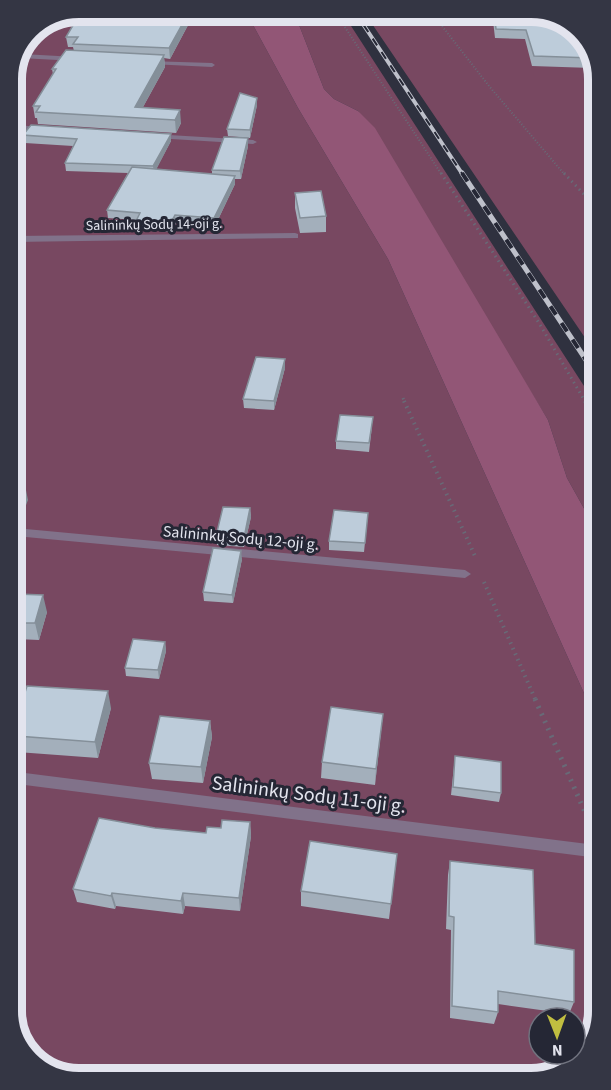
<svg xmlns="http://www.w3.org/2000/svg" width="611" height="1090" font-family="'Source Sans 3',sans-serif">
	<rect width="100%" height="100%" fill="#2f313f"/>
	<path fill="#784861" fill-rule="evenodd" d="M79,12H246L298,108L388,259L597,722L599,1011L588,1048L561,1071L75,1078L42,1066L19,1040L12,75L32,31ZM539,1018H575V1054H539Z
		M294,12H342L595,403L596,530L567,478L548,420L358,111L334,99L324,89Z
		M364,12H537L592,50L594,351Z"/>
	<path fill="#925676" d="M246,12H294L324,89L334,99L358,111L375,128L548,420L567,478L596,530L597,722L388,259L298,108Z"/>
	<g fill="none" stroke-linecap="round" stroke-linejoin="round">
		<path stroke="#686a77" stroke-width="2" stroke-dasharray="1 2" stroke-linecap="butt" d="M335,12L442,175
			M431,12L489,86L565,175"/>
		<path stroke="#686a77" stroke-width="3" stroke-dasharray="1.5 4" stroke-linecap="butt" d="M441,173L539,323L586,403
			M564,173L593,204
			M403,398L405,403"/>
		<path stroke="#686a77" stroke-width="4" stroke-dasharray="1.5 4.5" stroke-linecap="butt" d="M404,401L475,556
			M585,401L595,418
			M484,582L536,701"/>
		<path stroke="#686a77" stroke-width="5" stroke-dasharray="2 6" stroke-linecap="butt" d="M535,699L592,828"/>
		<path fill="#81728a" fill-rule="evenodd" d="M22,54L76,57L79,59L76,61L20,58Z
			M148,61L212,63L215,65L212,67L150,64L147,62Z
			M12,125L45,127L49,129L45,131L13,129Z
			M152,134L253,140L257,142L253,144L155,138H152Z
			M295,233L298,234V238L13,242V236Z
			M15,528L465,570L471,574L465,578L15,536Z
			M17,772L596,845L598,846V858L17,784Z"/>
		<g stroke="#bec0ca" stroke-width="4">
			<path id="rail-far1" d="M355,12L463,175"/>
		</g>
		<g stroke="#bec0ca" stroke-width="5">
			<path id="rail" d="M462,173L594,372"/>
		</g>
		<use href="#rail-far1" stroke="#252735" stroke-width="2" stroke-dasharray="8" stroke-linecap="butt"/>
		<use href="#rail" stroke="#252735" stroke-width="4" stroke-dasharray="10" stroke-linecap="butt"/>
	</g>
	<path fill="#a3afbb" d="M81,12H195L170,59L164,58L165,67L143,107L181,123L176,133L38,124L37,118H35L33,106L53,74L52,69L74,51L73,47H68L66,37Z
		M492,12H537L592,50V68L532,66L525,39L495,38Z
		M257,98V105L250,138L228,136L227,129Z
		M171,134V141L156,169L212,174V170L248,146L241,179H235V184L215,226L176,223L171,232L137,229L136,220L108,218L107,210L128,173L66,171L65,163L73,146L25,143L23,135Z
		M295,193L326,216V232L300,233L295,208Z
		M285,368L274,410L244,408L243,399Z
		M372,426L369,452L336,449V441Z
		M250,508L251,517L244,547L217,545L216,536Z
		M368,513L364,552L329,550V541Z
		M242,559L233,603L204,601L203,592Z
		M16,594L47,612L39,640L16,639Z
		M165,642L166,651L159,679L126,676L125,668Z
		M111,708L98,758L17,752V718Z
		M383,714L375,785L321,778L322,762Z
		M210,721L212,737L203,783L152,779L149,763Z
		M455,756L501,793L499,802L451,795Z
		M250,822L251,836L240,911L185,906L183,914L116,906L115,909L77,902L73,889L155,828L206,833L221,828Z
		M397,854L389,919L301,906V891Z
		M450,861L535,944L574,1002L569,1014L498,1004V1012L494,1024L450,1018L451,930L446,929L448,875Z"/>
	<path fill="#848f99" d="M189,12H195L170,59L169,48Z
		M164,55L165,67L137,118L135,107Z
		M257,98V105L250,138V130Z
		M180,110L181,123L176,133L175,120Z
		M171,134V141L154,174L153,166Z
		M248,138V146L241,179L240,171Z
		M235,176V184L215,226L214,218Z
		M175,215L176,223L171,232L170,224Z
		M285,359V368L274,410V401Z
		M25,485L28,500L18,526L15,527V510Z
		M250,508L251,517L244,547V538Z
		M16,532L20,546L15,561V535Z
		M241,551L242,559L233,603L232,595Z
		M43,595L47,612L39,640L35,623Z
		M165,642L166,651L159,679L158,670Z
		M108,691L111,708L98,758L95,742Z
		M383,714L381,730L375,785L376,769Z
		M210,721L212,737L203,783L201,767Z
		M250,822L251,836L240,911L239,898Z
		M18,884L20,891L18,898Z
		M112,893L116,906L115,909L111,896Z
		M183,893L185,906L183,914L181,901Z"/>
	<path fill="#bdccda" stroke="#848f99" stroke-width="1.5" d="M81,12H189L169,48L73,44L78,37H66Z
		M494,12H537L569,24L592,50V58L534,56L526,30L496,29Z
		M66,50L164,55L135,107L180,110L175,120L36,112L40,106H33L56,69H52Z
		M240,93L257,98L250,130L227,129Z
		M31,125L171,134L153,166L65,163L77,139L23,135Z
		M224,137L248,138L240,171L212,170Z
		M132,167L235,176L214,218L175,215L170,224L136,221L140,213L107,210Z
		M321,191L326,216L300,218L295,193Z
		M256,357L285,359L274,401L243,399Z
		M340,415L373,417L369,443L336,441Z
		M15,485H25L15,510Z
		M223,507L250,508L244,538L216,536Z
		M334,510L368,513L365,543L329,541Z
		M213,548L241,551L232,595L203,592Z
		M16,594L43,595L35,623H16Z
		M133,639L165,642L158,670L125,668Z
		M27,686L108,691L95,742L17,736V718Z
		M331,707L383,714L376,769L322,762Z
		M160,716L210,721L201,767L149,763Z
		M455,756L501,762V793L453,787Z
		M99,818L155,828L206,833L207,827L221,828L222,820L250,822L239,898L183,893L181,901L112,893L111,896L73,889Z
		M310,841L397,854L391,904L301,891Z
		M450,861L533,870L535,944L574,950V1002L498,991V1012L452,1006L454,917L449,916Z"/>
	<g text-anchor="middle" stroke-width="6" stroke-linejoin="round" paint-order="stroke">
		<g font-size="14" fill="#e3e4ee" stroke="#252735">
			<text transform="translate(154 224) rotate(-1)" y="5">Salininkų Sodų 14-oji g.</text>
		</g>
		<g font-size="16" fill="#e3e4ee" stroke="#252735">
			<text transform="translate(241 537) rotate(5)" y="6">Salininkų Sodų 12-oji g.</text>
		</g>
		<g font-size="20" fill="#e3e4ee" stroke="#252735">
			<text transform="translate(309 794) rotate(7)" y="7">Salininkų Sodų 11-oji g.</text>
		</g>
	</g>
	<path d="M0 0H611V1090H0ZM79 22H531A57 57 0 0 1 588 79V1011A57 57 0 0 1 531 1068H79A57 57 0 0 1 22 1011V79A57 57 0 0 1 79 22Z" fill="#343644" fill-rule="evenodd"/>
	<path fill="none" stroke="#e3e4ee" stroke-width="8" d="M79 22H531A57 57 0 0 1 588 79V1011A57 57 0 0 1 531 1068H79A57 57 0 0 1 22 1011V79A57 57 0 0 1 79 22Z"/>
	<g transform="translate(557 1036) rotate(179)"><circle r="28" fill="#252735" stroke="#71737f" stroke-width="1.5"/>
	<path d="M0-4.5L10 22L0 15L-10 22Z" fill="#c1be40"/>
	<text y="-9" font-size="16" font-weight="bold" text-anchor="middle" fill="#e3e4ee">N</text>
	</g>
</svg>
